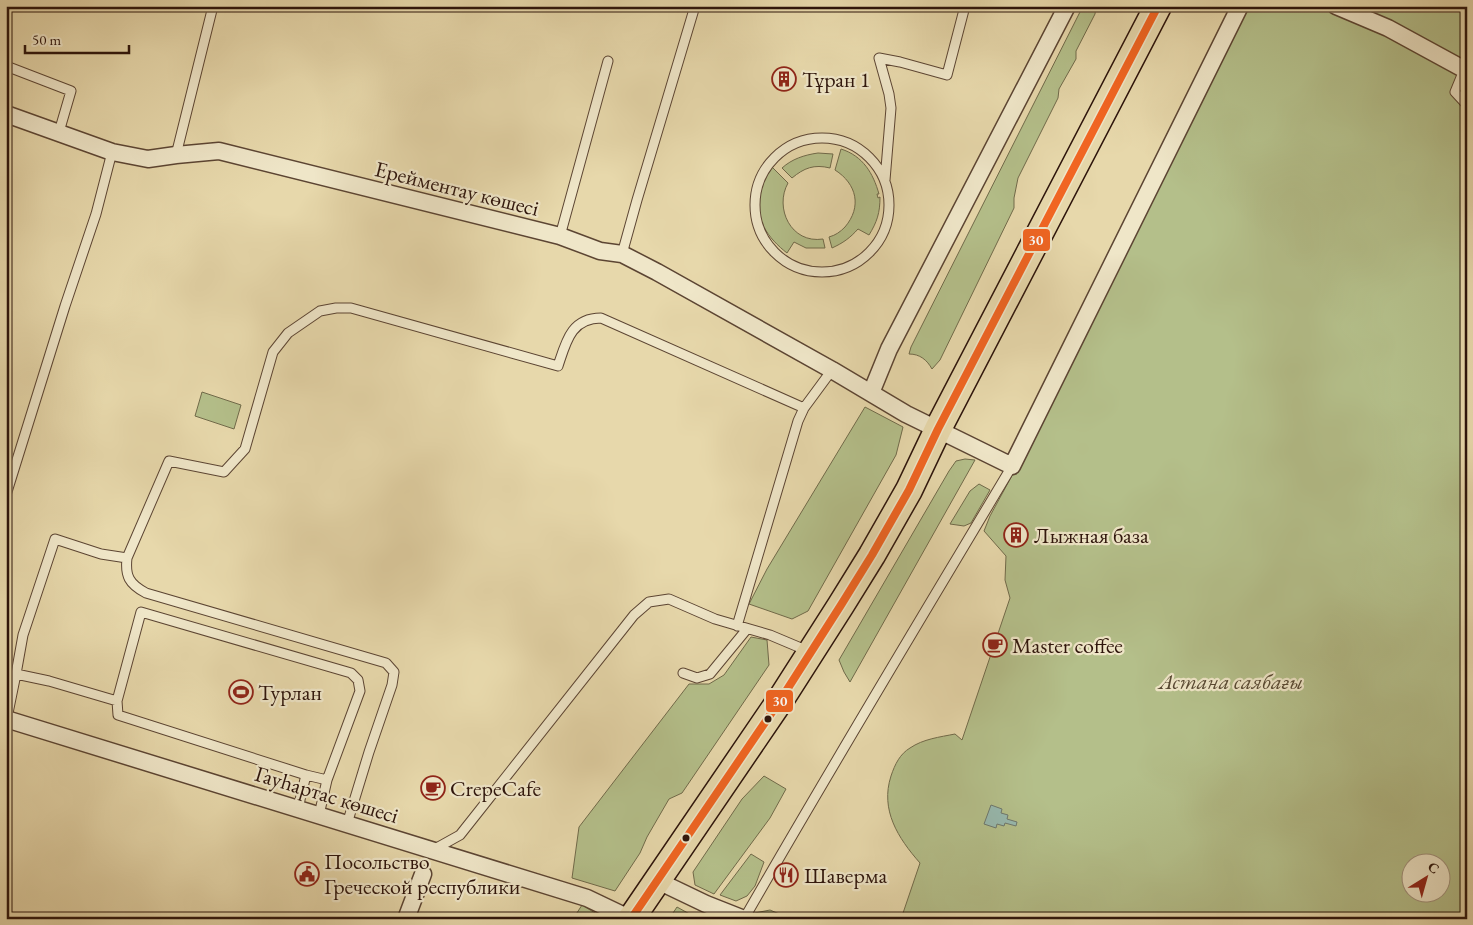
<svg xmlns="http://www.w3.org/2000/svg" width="1473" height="925" font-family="'EB Garamond',serif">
	<rect width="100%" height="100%" fill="#e7d8ab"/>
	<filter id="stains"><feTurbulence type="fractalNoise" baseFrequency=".004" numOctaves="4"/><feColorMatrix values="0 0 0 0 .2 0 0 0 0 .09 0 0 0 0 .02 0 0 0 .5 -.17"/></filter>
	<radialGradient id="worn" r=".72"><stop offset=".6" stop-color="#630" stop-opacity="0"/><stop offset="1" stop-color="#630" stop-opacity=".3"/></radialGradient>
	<path fill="#b4bf8a" stroke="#706a4a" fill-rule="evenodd" d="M1083,6H1096L1095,14L1076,51V59L1059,89L1058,98L1018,178L1014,198V208L940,360L932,369C927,360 920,354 909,354L911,347Z
		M1248,6H1467V919H901L920,863C898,838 880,810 891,776C895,764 900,754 910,748C923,739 940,737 955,734L962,740L1010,598L1005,580L1006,556L984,531L990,516L1052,402ZM1410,862H1440V892H1410Z
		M841,149C863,156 873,173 879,194H877L878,198L880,197C880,213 877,222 869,235L858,229C850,238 843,243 832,248L829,237C836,235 840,232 845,227C862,207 857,184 835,170Z
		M818,153L833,154L830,168C814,164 804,168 792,178L782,168C792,159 804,155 818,153Z
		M772,167L788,183C774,208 791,244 823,239L825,248H806L794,242L787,253C778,246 769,237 764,227C754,208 759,182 772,167Z
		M202,392L241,405L234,429L195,416Z
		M865,407L903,427L896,455L808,611L792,619L749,604L767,569Z
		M965,459L975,460L850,682L844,672L839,660L949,471L956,461Z
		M979,484L990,490L971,523L964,526L950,524L970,491Z
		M751,637L767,640L769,665L682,793L669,799L647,837L640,853L615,891L572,878L579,827L689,684H709L724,675Z
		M764,776L786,789L770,818L714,894L695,885L693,872L742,799Z
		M751,854L764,862L755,886L747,896L736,901L720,895Z
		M582,905L600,916L598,919H573Z
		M677,907L695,917L694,919H669Z
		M770,910L791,919H704L708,912L724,919Z"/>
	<path fill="#97b9af" stroke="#6d776d" d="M991,805L1002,809L1001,813L1008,815L1007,819L1017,822L1016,826L1005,823L1004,826L997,824L996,828L984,824Z"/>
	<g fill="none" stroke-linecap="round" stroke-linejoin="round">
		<g stroke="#5c4533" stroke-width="11">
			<path id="service" d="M6,66L71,91L59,132
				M1464,70L1455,92L1467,105
				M755 205a67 67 0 1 1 134 0a67 67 0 1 1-134 0Z
				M176,155L213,6
				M885,180L891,108L889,94L879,58L900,62L947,75L965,6
				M560,236L608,61
				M622,254L637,200L695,6
				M6,495L65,306L96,214L112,152
				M127,558C125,576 129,584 146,593L386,663L394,672L392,685L369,752L347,824
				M737,626L798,421L804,408L832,370
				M683,673L697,678L710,674L747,629
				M16,674L23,635L55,539L101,554L127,558L169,461L224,472L245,449L273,352L288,333L320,311L336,308H351L558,366C566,342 571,318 601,318L804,408
				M117,701L118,715L306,775L298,808
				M7,718L16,674L49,681L117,701L141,612L351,673L358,680L360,691L327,780
				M306,775L327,780L319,815
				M433,850L460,835L634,615L649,602L669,599L715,619L770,635L808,651
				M744,919C831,767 922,617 1012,466"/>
		</g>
		<g stroke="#5c4533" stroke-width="19">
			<path id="minor" d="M1336,6L1388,28L1467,71
				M6,114L112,152L148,159L176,155L219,151L560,236L600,251L622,254L657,272L832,370L906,414L1012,466L1240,6
				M871,393L889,349L1067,6
				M6,719L587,898L631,919
				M658,881L706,904L744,919
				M406,919L423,874"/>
		</g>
		<g stroke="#2d140b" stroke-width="29">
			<path id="primary" d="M631,919L781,699L841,605L872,555L909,490L938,429L1158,6"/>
		</g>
		<use href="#service" stroke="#efe6c8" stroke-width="9"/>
		<use href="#minor" stroke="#efe6c8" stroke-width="16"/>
		<use href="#primary" stroke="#e7d8ab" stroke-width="26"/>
		<g stroke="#efe6c8" stroke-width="11">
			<path id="bus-1" d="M631,919L781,699L841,605L872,555L909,490L938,429L1158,6"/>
		</g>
		<use href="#bus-1" stroke="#f26522" stroke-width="8"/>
	</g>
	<defs>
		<g id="building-ring" transform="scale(1.25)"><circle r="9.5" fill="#efe6c8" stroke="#8f2418" stroke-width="1.5"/><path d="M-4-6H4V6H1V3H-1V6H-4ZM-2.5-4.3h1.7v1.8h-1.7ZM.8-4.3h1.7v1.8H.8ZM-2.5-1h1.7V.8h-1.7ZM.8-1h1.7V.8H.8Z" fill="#8f2418"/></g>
		<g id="cafe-ring" transform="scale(1.25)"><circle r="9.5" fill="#efe6c8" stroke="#8f2418" stroke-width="1.5"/><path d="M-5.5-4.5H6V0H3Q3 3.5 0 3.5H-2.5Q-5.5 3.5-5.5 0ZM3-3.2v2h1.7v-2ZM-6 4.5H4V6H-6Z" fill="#8f2418"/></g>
		<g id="stadium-ring" transform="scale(1.25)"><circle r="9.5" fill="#efe6c8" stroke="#8f2418" stroke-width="1.5"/><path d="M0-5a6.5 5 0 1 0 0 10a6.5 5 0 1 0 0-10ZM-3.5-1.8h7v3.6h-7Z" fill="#8f2418"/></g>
		<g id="civic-ring" transform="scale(1.25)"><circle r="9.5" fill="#efe6c8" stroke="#8f2418" stroke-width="1.5"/><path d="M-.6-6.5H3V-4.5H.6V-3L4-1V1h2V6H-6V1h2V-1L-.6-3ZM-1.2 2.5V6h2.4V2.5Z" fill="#8f2418"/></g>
		<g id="restaurant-ring" transform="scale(1.25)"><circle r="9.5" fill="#efe6c8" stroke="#8f2418" stroke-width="1.5"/><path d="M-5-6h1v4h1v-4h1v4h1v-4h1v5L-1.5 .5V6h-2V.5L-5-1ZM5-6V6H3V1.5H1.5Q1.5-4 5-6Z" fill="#8f2418"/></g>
	</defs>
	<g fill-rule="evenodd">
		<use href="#building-ring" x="784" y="79"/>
		<use href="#building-ring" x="1016" y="535"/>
		<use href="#cafe-ring" x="995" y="645"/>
		<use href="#stadium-ring" x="241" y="692"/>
		<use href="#cafe-ring" x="433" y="788"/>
		<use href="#civic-ring" x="307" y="874"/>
		<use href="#restaurant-ring" x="786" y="875"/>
	</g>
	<g fill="#2d140b" stroke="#efe6c8" stroke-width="2">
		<circle cx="768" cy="719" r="4.5"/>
		<circle cx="686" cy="838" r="4.5"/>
	</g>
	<g text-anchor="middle" stroke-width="4.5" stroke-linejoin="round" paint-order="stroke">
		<g font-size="22" fill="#2d140b" stroke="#efe6c8" text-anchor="start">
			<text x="802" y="87">Тұран 1</text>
			<text x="1034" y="543">Лыжная база</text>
			<text x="1012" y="653">Master coffee</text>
			<text x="258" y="700">Турлан</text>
			<text x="450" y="796">CrepeCafe</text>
			<text x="324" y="869">Посольство<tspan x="324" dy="25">Греческой республики</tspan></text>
			<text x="804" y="883">Шаверма</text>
		</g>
		<g font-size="22" fill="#2d140b" stroke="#efe6c8">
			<text transform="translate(457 188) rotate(14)" y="8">Ерейментау көшесі</text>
			<text transform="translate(327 794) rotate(17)" y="8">Гауhартас көшесі</text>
		</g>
		<g font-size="22" font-style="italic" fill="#564731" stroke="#efe6c8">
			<text x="1231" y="689">Астана саябағы</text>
		</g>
	</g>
	<g stroke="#efe6c8" stroke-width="2">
		<rect x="1022" y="228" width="29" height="24" rx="5" fill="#f26522"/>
		<rect x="765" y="689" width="29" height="24" rx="5" fill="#f26522"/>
	</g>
	<g font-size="14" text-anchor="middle" font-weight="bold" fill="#fff">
		<text x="1036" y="245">30</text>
		<text x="780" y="706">30</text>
	</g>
	<rect width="1473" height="925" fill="none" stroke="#e7d8ab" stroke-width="25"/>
	<rect x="8" y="8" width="1458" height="910" fill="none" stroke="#2d140b" stroke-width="2.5"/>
	<rect x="12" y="12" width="1448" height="900" fill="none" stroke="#2d140b"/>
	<g transform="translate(1426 878) rotate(37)"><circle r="24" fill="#efe6c8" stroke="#a1927c"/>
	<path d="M0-4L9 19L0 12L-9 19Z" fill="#8f2418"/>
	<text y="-8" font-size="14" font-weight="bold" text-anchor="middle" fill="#2d140b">С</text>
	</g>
	<path d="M25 45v8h104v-8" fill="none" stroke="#2d140b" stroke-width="2.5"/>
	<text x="32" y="45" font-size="15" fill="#2d140b" stroke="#efe6c8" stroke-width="4" paint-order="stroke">50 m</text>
	<rect width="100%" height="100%" filter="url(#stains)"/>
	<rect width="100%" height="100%" fill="url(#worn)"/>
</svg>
